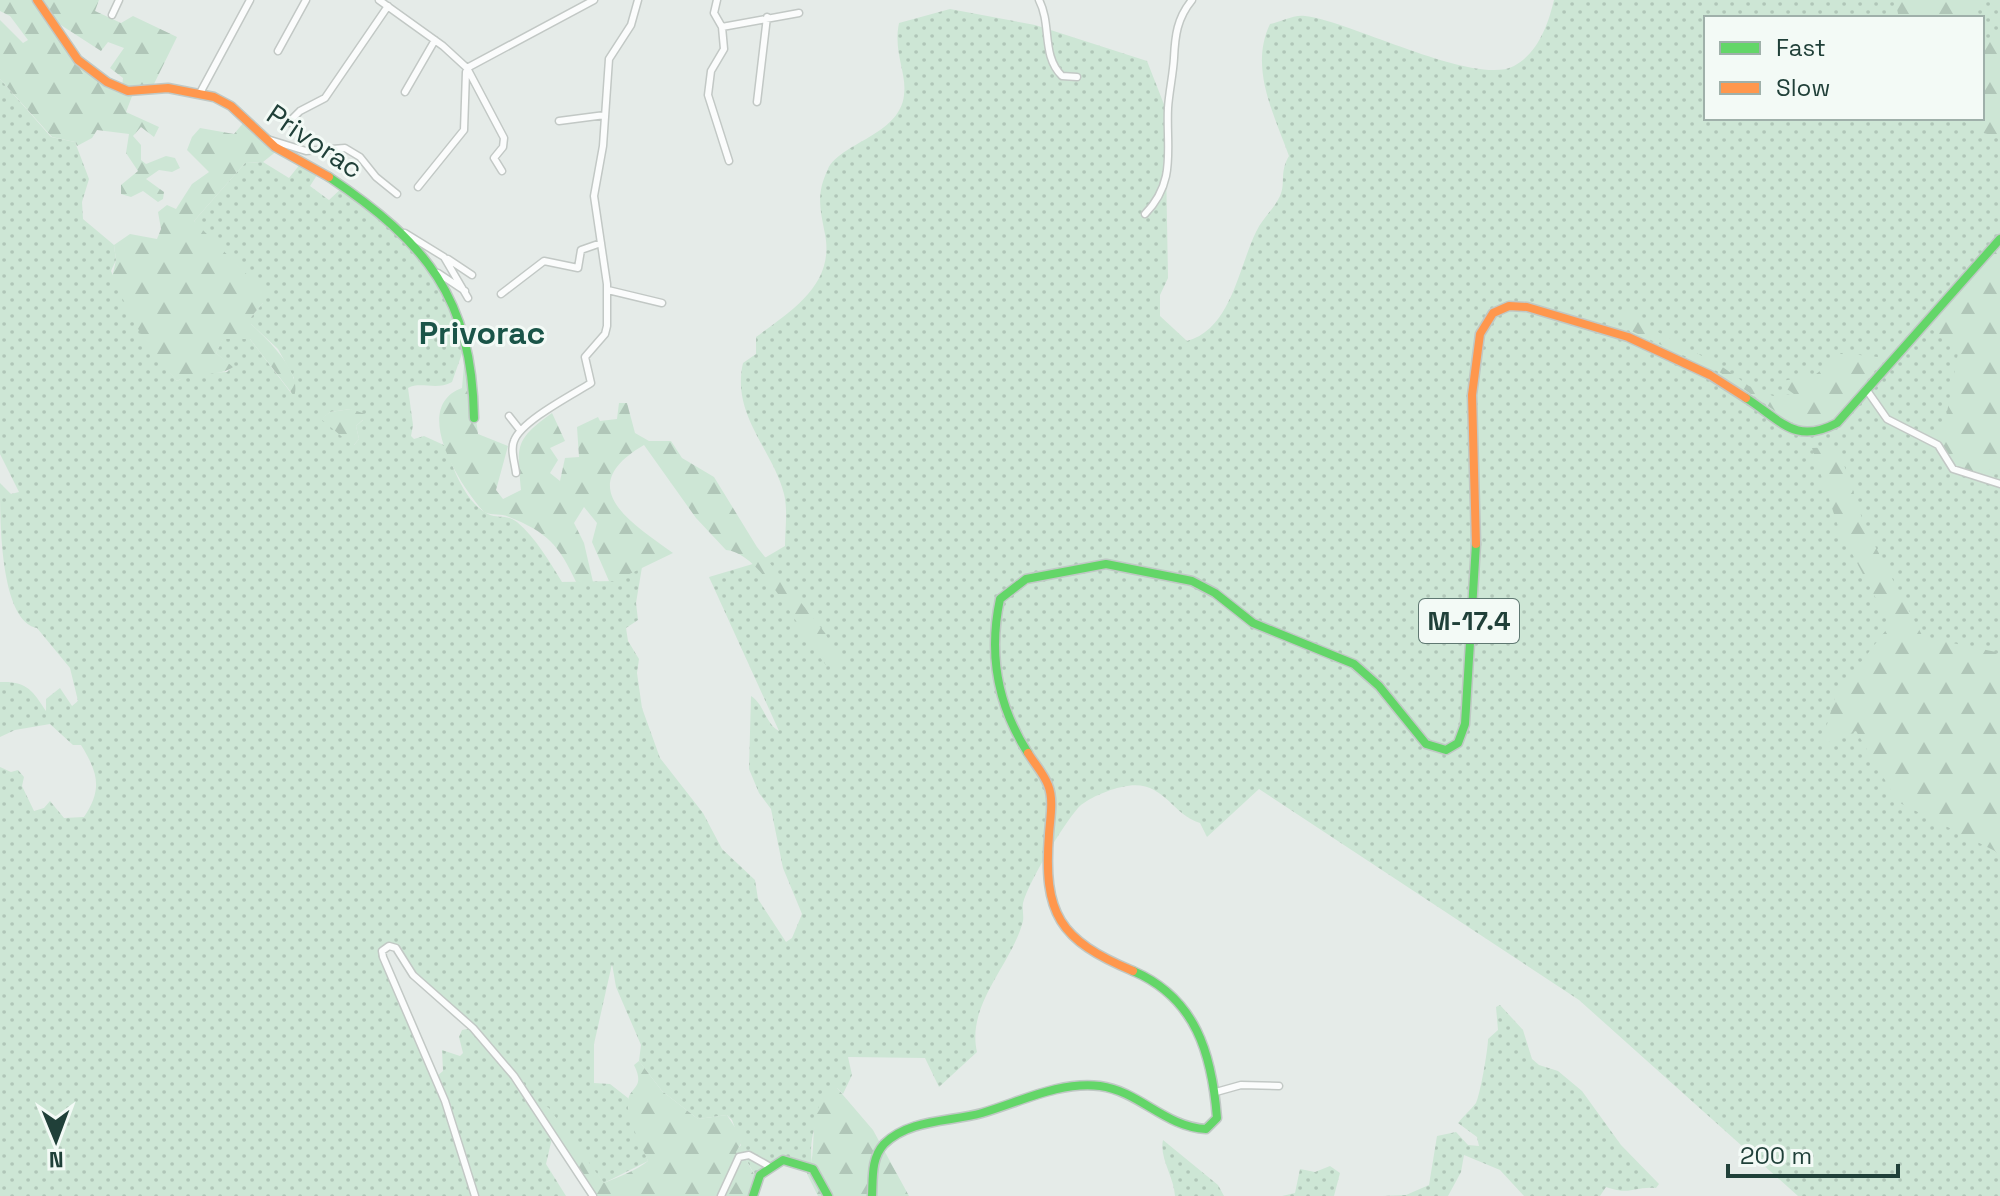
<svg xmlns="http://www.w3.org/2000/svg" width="2000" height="1196" font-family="'Space Grotesk',sans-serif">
	<defs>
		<pattern id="grass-dots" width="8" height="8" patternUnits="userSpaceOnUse" patternTransform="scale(2)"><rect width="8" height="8" fill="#cde6d5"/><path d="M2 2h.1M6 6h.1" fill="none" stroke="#b0c6b8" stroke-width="1.8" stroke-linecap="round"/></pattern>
		<pattern id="forest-firs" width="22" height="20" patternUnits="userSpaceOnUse" patternTransform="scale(2)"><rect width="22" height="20" fill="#cde6d5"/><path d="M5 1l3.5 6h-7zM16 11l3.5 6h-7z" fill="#b0c6b8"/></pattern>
	</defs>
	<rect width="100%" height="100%" fill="#e5ebe8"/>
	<path fill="url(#grass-dots)" fill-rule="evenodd" d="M1554,0H2000V1196H1798L1579,1000L1259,789L1207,837L1200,823C1170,814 1163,777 1122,787C1110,789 1086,799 1078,808C1063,825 1029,881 1023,903C1022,909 1024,915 1023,921C1012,964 966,1004 977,1052L939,1087L925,1058L848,1057L852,1075L843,1094L837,1088C818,1114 808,1133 812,1166L780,1160L757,1179L744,1156L739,1158L735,1152L741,1145L732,1120L727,1115L698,1119L662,1091L639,1061L641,1045L616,987L612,964L594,1044V1083L610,1084L628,1098V1108L648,1161L604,1183L542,1105L553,1134L546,1164L566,1196H0V767L11,772L18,770L24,777L22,786L34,811L44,808L50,801L64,818L84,817C102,790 99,774 81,745H73L50,724L15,730L0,737V682C27,681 32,690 46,711V699L60,688L72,706L78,701L70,668L37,628C0,621 0,521 0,483L11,494L19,492L0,454V79L51,137L75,142L89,179L82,202L83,219L114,245L116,260L111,271C129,312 148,347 177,381L190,374L227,372L232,367L216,353L223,338L250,339L291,393L294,378L278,349L251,324V317L263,303C251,268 214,251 194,221L245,163L263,162L289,178L301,163L319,172L310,186L329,200L344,186L377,210L438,273L466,342L452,382C436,391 421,381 408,388L413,425L411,436L414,439L424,436L446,446C452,468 466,503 488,514C498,519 507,514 517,522C536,538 549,561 562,582L614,581L642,567L636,603L638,620L626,628L628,641L639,659L637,673L642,708L660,758L703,813L722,849L755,880L758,899L786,942L792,938L802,914L783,868L771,809L759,793L749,769L751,696C764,704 765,723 779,731L709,577L756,563L785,546C785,530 788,510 784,494C773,450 731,415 743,363L756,354V337C791,311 835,285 825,234C820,208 816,194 828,169C840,143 900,135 904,95C907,72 893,53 899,23L950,9L1035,25L1147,61L1165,107L1168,278L1160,295V316L1187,341C1231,329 1238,269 1256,232C1262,219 1274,209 1280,196C1286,183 1279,173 1289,156C1274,114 1249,68 1270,24C1280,22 1295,14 1305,16C1350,21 1476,87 1514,66C1538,53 1548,25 1554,0ZM1706,18H1982V118H1706ZM351,409L363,420L356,426L359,439L354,445L322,419L330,412ZM396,948L419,981L472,1028L462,1030L459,1037L463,1053L460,1056L442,1050L443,1071L436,1077L382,951Z
		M1500,1005L1523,1030L1532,1059L1539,1065L1558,1071L1582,1091L1621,1145L1659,1184L1656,1188C1633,1186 1632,1196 1606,1187L1600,1196H1524L1500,1170L1464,1155L1461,1172L1448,1196H1382L1406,1195L1429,1185L1437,1136L1456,1132L1468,1145L1479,1146L1477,1137L1458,1123C1463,1116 1471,1110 1476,1103C1480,1095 1488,1050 1488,1039L1498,1030L1496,1007Z
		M1163,1140L1218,1185L1224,1196H1175C1174,1177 1159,1158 1163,1140Z
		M1330,1166L1340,1173L1334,1196H1282L1295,1193L1300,1169L1315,1172Z"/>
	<path fill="url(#forest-firs)" d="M0,0H99L95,11L121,23L133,16L177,37L152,88L142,92L122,87L123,78L110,68L124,48L108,42L101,51L50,18C66,48 95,91 134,91L126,112L159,127L154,137L141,127L133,136L141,145V160L146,164L166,156L175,158L180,168L172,172L159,170L146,179L164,192L163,199L158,202L143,191L131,197L121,194V185L138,171L126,153L129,134L97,130L92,138L77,146L75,142L52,137L0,79V20L23,43L28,40L10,16L0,11Z
		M1895,0H1975L1979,18H1899Z
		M2000,33V134C1984,137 1972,128 1960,118H1982V45Z
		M244,122L278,150L263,162L245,163L194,221L266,294L263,303L251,317V324C267,339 303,373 294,396L250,339H223L216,353L233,367C220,377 195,371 177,381L148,348L112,278L116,260L114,245L130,234L157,239L161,229L158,212L167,205L176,209L192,184L209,172L187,150L192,137L200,128L234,134Z
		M2000,242V471L1991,468L1982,479L1953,469C1944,454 1935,443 1938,425L1945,423L1959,348L1927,326Z
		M1635,310L1654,330L1724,368L1749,386L1773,396L1794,394L1777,382L1815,375L1841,353L1878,357L1879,365L1845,409L1821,429L1802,430L1721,373L1623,327L1625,314Z
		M466,342L478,434L508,446L496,490L503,499L521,490C517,446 514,440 552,413L565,441L550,448L558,460L550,473L560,481L565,458L579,457L577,427L598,417L600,421L617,419L619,403H627L635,433L649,441H671L682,458L714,477L757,547L825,633L842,665H826C800,634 763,553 726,550L696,518L644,445C572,487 630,522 673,553L615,581H609L592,542L597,523L584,507L574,523L584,543L593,582H576C559,545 547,532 509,517C501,513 493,516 484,512C460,486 410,407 462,388Z
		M351,409L368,415L356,426L359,439L353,446L321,419L330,412Z
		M1838,447L1865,527L1923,637L1996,652L2000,674V857L1995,851L1898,802L1856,731L1821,745L1836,694L1890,625L1839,529L1812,448Z
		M639,1061L662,1091L698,1119L727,1115L743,1140L736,1152L739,1158L744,1156L757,1180L752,1196H593L536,1109L542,1104L549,1108L604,1183C618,1177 636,1171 648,1161C641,1144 629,1124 628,1106C626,1086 647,1091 634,1065Z
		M831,1087L837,1088L873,1130L909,1196H818L807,1174C820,1152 804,1116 831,1087Z"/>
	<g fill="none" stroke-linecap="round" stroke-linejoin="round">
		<g stroke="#c2c8c5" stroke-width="9">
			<path id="street" d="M379,0L443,46L467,68L504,138L503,147L494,158L502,171
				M717,0L714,13L722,27L799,13
				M1039,0C1052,25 1041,55 1062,76L1077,77
				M112,15L119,0
				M722,27L724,49L711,71L708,95L729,161
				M278,51L306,0
				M467,68L594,0
				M405,92L435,40
				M200,93L250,0
				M757,102L767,17
				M559,121L605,115
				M288,123L300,111L325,98L388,6
				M267,139L306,151L345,148L360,157L376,177L397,194
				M418,187L464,130L466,72
				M1145,214C1177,181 1166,149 1168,108C1169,92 1173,75 1174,58C1175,36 1177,18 1192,0
				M405,233L444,257L468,298
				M448,259L472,275
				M438,273L465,291
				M608,290L662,303
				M501,294L544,261L578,268L581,250L601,243
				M1866,389L1887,419L1938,445L1953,469L2000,484
				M509,416L520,430
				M516,473C515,463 510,450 514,441C521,421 572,395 591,383L585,357L605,334L607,326V284L594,196L603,146L609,59L631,25L638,0
				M1216,1092L1241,1085L1279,1086
				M475,1196L445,1101L383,957L382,951L389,946L396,948L413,975L473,1028L514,1076L593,1196
				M721,1196L739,1157L749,1155L767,1165"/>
		</g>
		<g stroke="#c0c8c5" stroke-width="11">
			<path id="fast" d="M329,177C426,242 472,298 474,418
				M1746,398C1782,421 1795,445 1837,423L2000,239
				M1028,753C997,705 988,655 1000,599L1026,579L1106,564L1192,581L1215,593L1253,623L1354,664L1379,686L1426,744L1446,750L1458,743L1465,724L1476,544
				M753,1196L760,1175L783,1160L813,1169L828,1196
				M872,1196C873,1178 871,1158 884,1144C909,1119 950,1122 982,1113C1020,1102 1059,1081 1100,1086C1139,1091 1165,1127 1206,1129L1217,1118C1212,1054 1196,998 1133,971"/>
		</g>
		<g stroke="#c0c8c5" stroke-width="11">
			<path id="slow" d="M37,0L78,60L107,82L128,91L168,88L214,97L231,106L275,147L329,177
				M1476,544L1472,395L1480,334L1493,313L1509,306L1527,307L1628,337L1710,375L1746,398
				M1028,753C1034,763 1044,774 1048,785C1054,799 1050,819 1049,834C1043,914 1059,940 1133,971"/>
		</g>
		<use href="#street" stroke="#fbfcfc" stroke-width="6"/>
		<use href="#fast" stroke="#63d668" stroke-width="8"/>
		<use href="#slow" stroke="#ff974d" stroke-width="8"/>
	</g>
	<g text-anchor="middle" stroke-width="6" stroke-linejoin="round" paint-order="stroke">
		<rect fill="#f3faf6" stroke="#5f7872" stroke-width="2" x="1419" y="599" width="100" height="44" rx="6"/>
		<g font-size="26" font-weight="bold" fill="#204039">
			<text x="1469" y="630">M-17.4</text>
		</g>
		<g font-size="28" fill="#204039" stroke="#f3faf6">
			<text transform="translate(315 141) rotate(34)" y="10">Privorac</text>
		</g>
		<g font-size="32" font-weight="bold" fill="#1a5448" stroke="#f3faf6">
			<text x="482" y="344">Privorac</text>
		</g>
	</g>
	<rect x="1704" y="16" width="280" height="104" fill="#f3faf6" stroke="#9fb0aa" stroke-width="2"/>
	<rect x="1720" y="42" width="40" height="12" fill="#63d668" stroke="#9fb0aa" stroke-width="2"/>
	<text x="1776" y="56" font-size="24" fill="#204039">Fast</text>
	<rect x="1720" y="82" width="40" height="12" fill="#ff974d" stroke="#9fb0aa" stroke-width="2"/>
	<text x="1776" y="96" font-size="24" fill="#204039">Slow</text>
	<g transform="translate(56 1140) rotate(179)" stroke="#f3faf6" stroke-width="6" paint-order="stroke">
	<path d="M0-6L14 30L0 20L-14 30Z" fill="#204039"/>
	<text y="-12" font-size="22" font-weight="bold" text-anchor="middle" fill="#204039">N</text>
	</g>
	<path d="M1728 1164v12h170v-12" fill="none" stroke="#204039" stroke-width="4"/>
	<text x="1740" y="1164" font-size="24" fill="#204039" stroke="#f3faf6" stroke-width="6" paint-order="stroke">200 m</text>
</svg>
